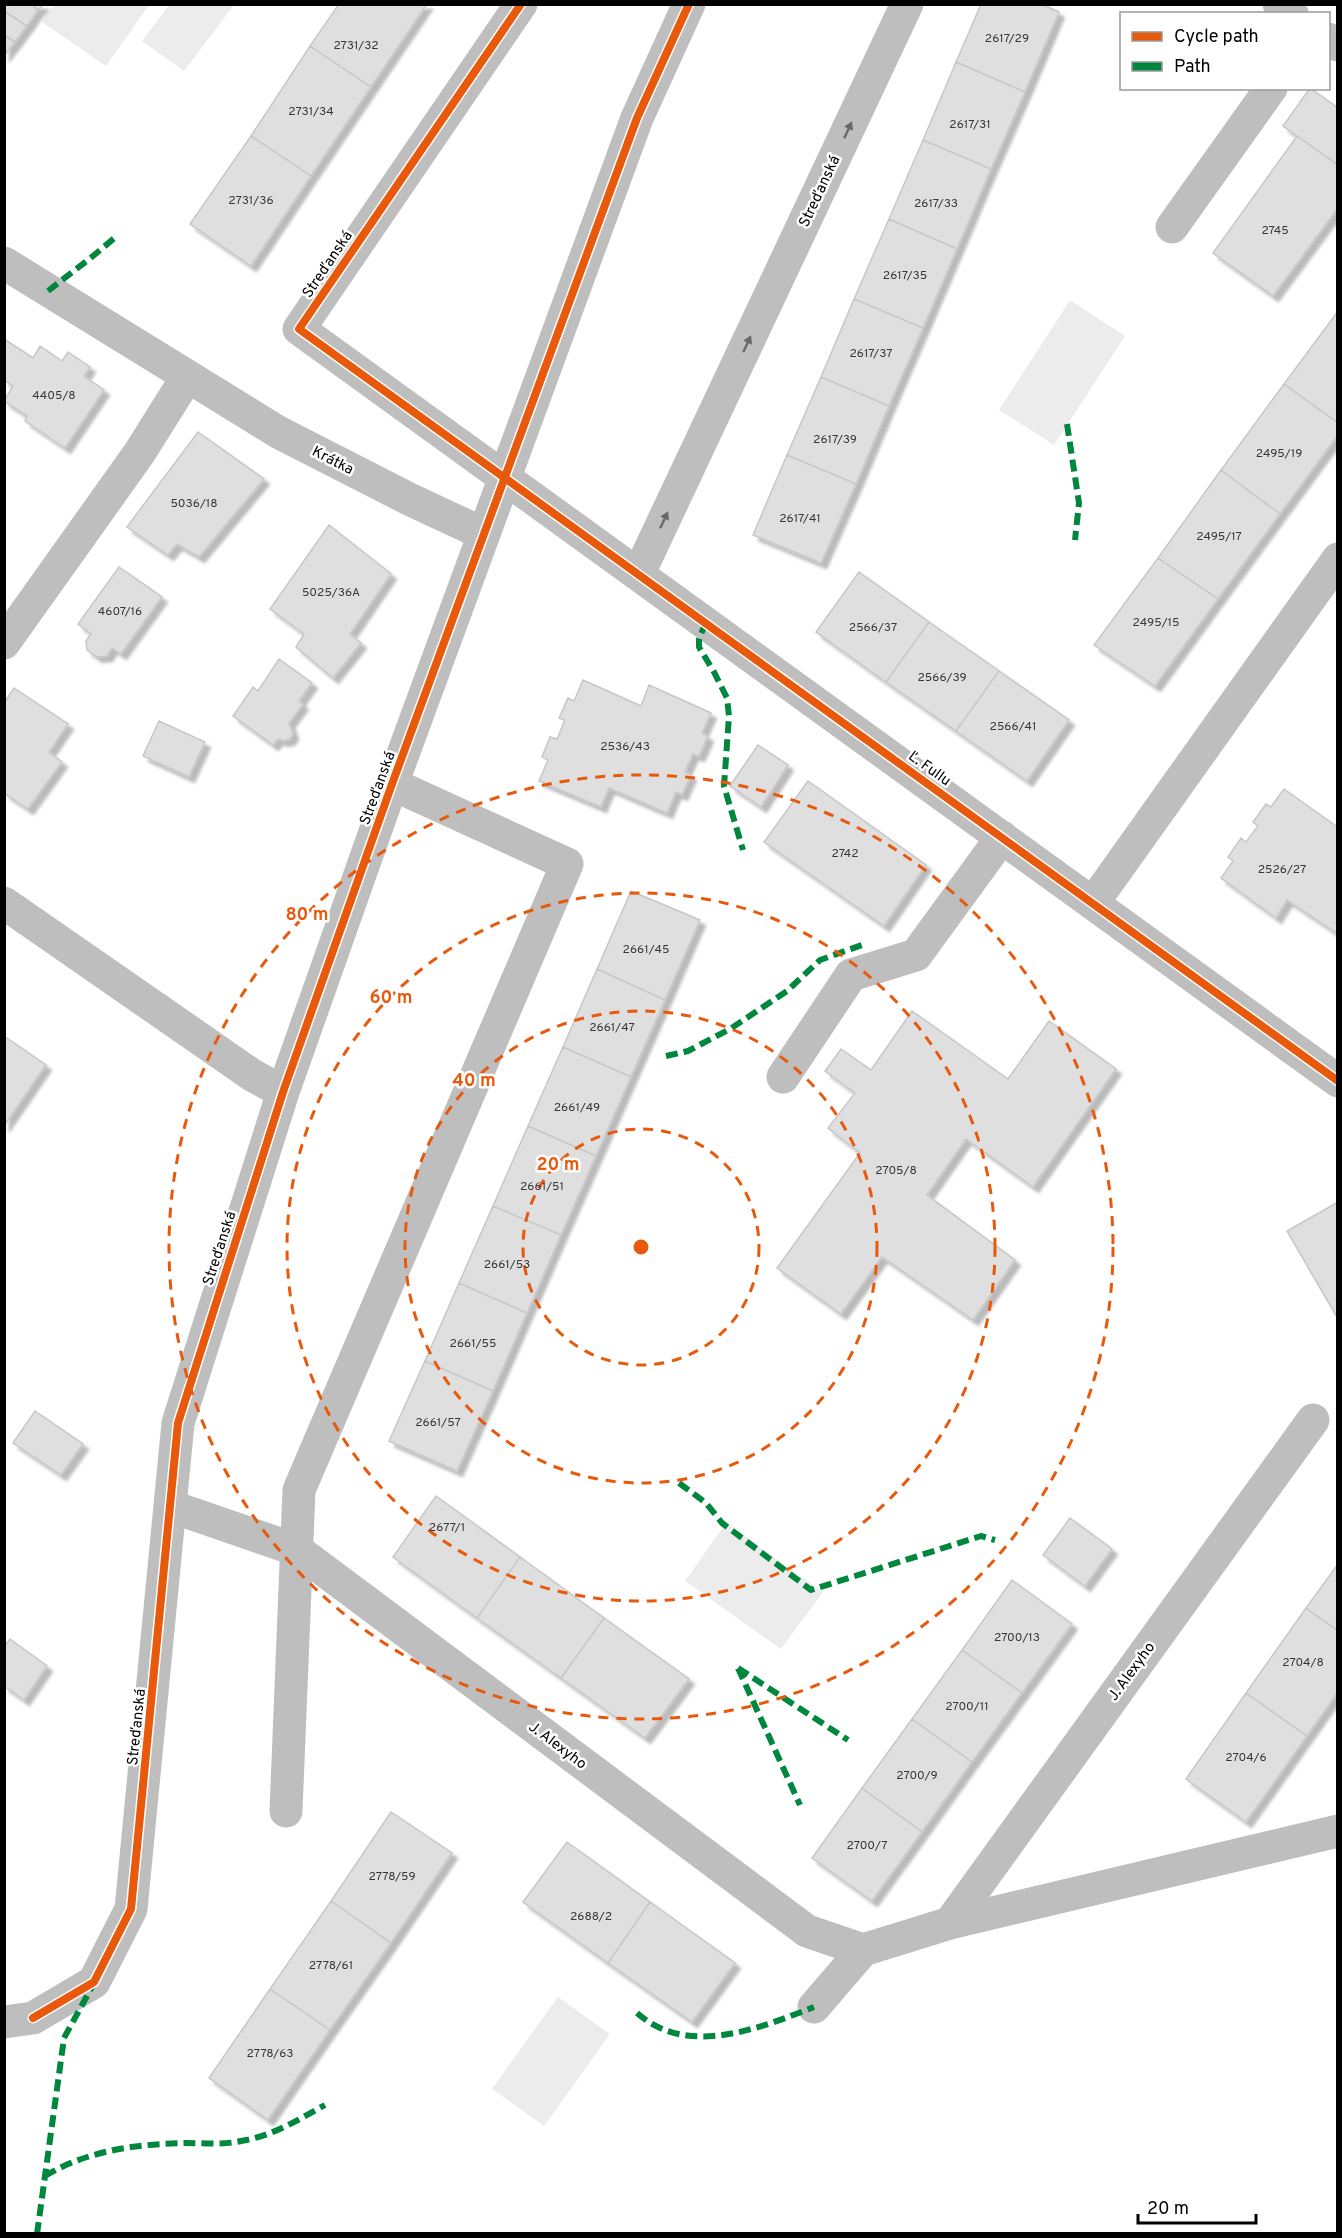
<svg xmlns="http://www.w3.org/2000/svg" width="1342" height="2238" font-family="Overpass,sans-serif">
	<defs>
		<filter id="shadow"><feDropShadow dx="5.5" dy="5.5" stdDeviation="1.5" flood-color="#0004"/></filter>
	</defs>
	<rect width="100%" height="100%" fill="#fff"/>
	<path fill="#ececec" d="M54,5V4L149,5L106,66L42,22Z
		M169,5H234L184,71L142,41Z
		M1070,300L1125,336L1054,445L999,410Z
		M726,1523L823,1592L781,1649L685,1581Z
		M558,1997L610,2034L544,2126L492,2089Z"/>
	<path fill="#dfdfdf" stroke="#c7c7c7" stroke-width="1.5" filter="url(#shadow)" d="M4,4H30L38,10L27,26L4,11Z
		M30,4H43L39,10Z
		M339,4H427L371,87L310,46Z
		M981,4H1041L1059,12L1025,92L956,62Z
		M4,11L27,26L15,42L4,35Z
		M4,35L15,42L4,56Z
		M310,46L371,87L311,176L251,136Z
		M956,62L1025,92L991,169L923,140Z
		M1310,88L1338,108V165L1283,126Z
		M251,136L311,176L251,266L190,224Z
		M1297,136L1338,165V208L1273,296L1213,253Z
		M923,140L991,169L957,249L889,219Z
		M889,219L957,249L923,328L854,299Z
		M854,299L923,328L889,406L821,377Z
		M1338,311V423L1284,384Z
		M4,339L33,358L40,346L62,361L68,352L90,367L84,376L104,390L65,448L25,421L27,416L4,401L13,386L4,380Z
		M821,377L889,406L856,484L787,455Z
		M1284,384L1338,423V435L1280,514L1221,470Z
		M198,432L264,479L199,557L177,544L168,555L127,527Z
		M787,455L856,484L821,563L753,535Z
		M1221,470L1280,514L1218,599L1158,558Z
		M329,525L391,574L350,634L361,643L333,678L296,647L304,634L270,609Z
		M1158,558L1218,599L1155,686L1094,645Z
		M119,567L162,597L121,654L112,648L107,656L97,657L87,650L86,641L91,634L78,624Z
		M859,572L929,622L886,682L816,632Z
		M929,622L999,671L956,731L886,682Z
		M279,659L312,683L299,701L303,704L289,723L293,734L290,739L283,741L278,739L273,745L233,716L253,687L258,691Z
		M999,671L1069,720L1027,781L956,731Z
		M583,680L641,706L649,685L711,713L702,733L708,736L699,756L693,754L685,772L691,775L682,795L676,792L667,813L609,788L601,807L539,781L548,760L542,757L550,737L557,739L565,720L559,718L568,698L574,701Z
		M14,688L68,724L49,752L62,762L28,809L4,793V703Z
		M159,721L205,742L189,777L143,756Z
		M758,745L788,765L761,807L730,786Z
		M808,781L926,865L884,926L764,842Z
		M1284,789L1336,826L1338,823V934L1287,900L1276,918L1221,878L1233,861L1228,857L1241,838L1246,842L1258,826L1253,822L1266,804L1271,807Z
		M631,891L700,920L665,1000L597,969Z
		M597,969L665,1000L631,1077L563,1047Z
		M912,1011L1008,1079L1049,1021L1116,1069L1033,1187L966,1139L927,1195L1015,1260L973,1320L882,1257L841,1314L777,1268L860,1153L828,1128L855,1093L825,1071L841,1049L871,1070Z
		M4,1036L46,1065L4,1126Z
		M563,1047L631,1077L596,1156L528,1126Z
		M528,1126L596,1156L561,1235L493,1206Z
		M1338,1202V1319L1287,1231Z
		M493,1206L561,1235L527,1313L459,1283Z
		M459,1283L527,1313L493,1391L425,1361Z
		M425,1361L493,1391L457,1471L389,1441Z
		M35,1411L83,1444L61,1475L13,1443Z
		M436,1496L520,1557L477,1618L393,1557Z
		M1070,1518L1112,1549L1085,1586L1043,1555Z
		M520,1557L604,1618L561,1678L477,1618Z
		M1338,1564V1631L1306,1608Z
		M1012,1580L1072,1624L1022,1693L962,1650Z
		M1306,1608L1338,1631V1692L1307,1736L1246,1693Z
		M604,1618L689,1679L645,1738L561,1678Z
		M10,1639L47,1666L24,1700L4,1686V1647Z
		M962,1650L1022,1693L972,1762L912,1719Z
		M1246,1693L1307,1736L1246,1822L1186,1779Z
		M912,1719L972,1762L922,1832L862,1788Z
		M862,1788L922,1832L872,1901L812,1858Z
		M391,1812L452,1853L391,1943L331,1901Z
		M567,1842L650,1902L608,1963L523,1902Z
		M331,1901L391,1943L330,2030L270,1989Z
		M650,1902L735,1963L692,2022L608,1963Z
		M270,1989L330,2030L268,2120L209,2078Z"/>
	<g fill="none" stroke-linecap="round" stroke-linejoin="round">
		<path stroke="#bebebe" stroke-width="33" d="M521,4L299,329L1338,1081
			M1279,4L1292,14
			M1328,39L1338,45
			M1172,227L1271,88
			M4,263L278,432L409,499L484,534
			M639,573L907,4
			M4,643L140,452L187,377
			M4,903L252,1075L283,1092
			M1093,903L1338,559
			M783,1077L851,975L916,955L1002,837
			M170,1506L297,1550L807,1931L863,1950L950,1923L1338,1831
			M286,1811L299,1490L567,864L392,784
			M950,1923L1313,1420
			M814,2007L863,1950
			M4,2022L33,2018L94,1982L131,1909L178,1423L283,1092L392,784L637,118L689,4"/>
		<path stroke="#00873e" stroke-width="6" stroke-dasharray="12 6" stroke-linecap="butt" d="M48,291L93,256L118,235
			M1067,424L1079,503L1075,540
			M706,622L699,639V647L714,672L727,698L729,716L724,786L743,850
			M666,1056L688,1051L730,1029L787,991L820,960L862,945
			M679,1483L706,1503L722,1523L811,1590L981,1536L995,1540
			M738,1668L800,1805
			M738,1668L848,1740
			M637,2013C688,2058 760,2028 814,2007
			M45,2176C88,2150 138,2144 186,2143C204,2143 224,2145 241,2141C272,2136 298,2120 325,2105
			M37,2234L64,2038L93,1985"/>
		<g stroke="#fff" stroke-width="11">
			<path id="cycleway" d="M521,4L299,329L1338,1081
				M33,2018L94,1982L131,1909L178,1423L283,1092L392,784L637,118L689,4"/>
		</g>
		<use href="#cycleway" stroke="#e8590c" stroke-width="8"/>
	</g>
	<defs><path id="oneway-solid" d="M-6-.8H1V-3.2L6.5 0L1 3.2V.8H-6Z" transform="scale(1.5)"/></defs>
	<g fill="#686868">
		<use href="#oneway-solid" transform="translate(848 130) rotate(-65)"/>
		<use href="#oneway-solid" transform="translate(747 344) rotate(-65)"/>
		<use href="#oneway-solid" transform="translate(664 520) rotate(-65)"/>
	</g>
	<g fill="none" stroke="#e8590c" stroke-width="3" stroke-dasharray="10 8">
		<circle cx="641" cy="1247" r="118"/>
		<circle cx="641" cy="1247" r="236"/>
		<circle cx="641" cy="1247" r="354"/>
		<circle cx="641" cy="1247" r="472"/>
	</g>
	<g text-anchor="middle" stroke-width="5" stroke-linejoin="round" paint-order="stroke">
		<g font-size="12" fill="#383838">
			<text x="1007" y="42">2617/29</text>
			<text x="356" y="49">2731/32</text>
			<text x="311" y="115">2731/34</text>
			<text x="970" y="128">2617/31</text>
			<text x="251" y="204">2731/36</text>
			<text x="936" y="207">2617/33</text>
			<text x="1275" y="234">2745</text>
			<text x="905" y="279">2617/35</text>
			<text x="871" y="357">2617/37</text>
			<text x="54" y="399">4405/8</text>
			<text x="835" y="443">2617/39</text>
			<text x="1279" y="457">2495/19</text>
			<text x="194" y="507">5036/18</text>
			<text x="800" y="522">2617/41</text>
			<text x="1219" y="540">2495/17</text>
			<text x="331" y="596">5025/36A</text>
			<text x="120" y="615">4607/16</text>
			<text x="1156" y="626">2495/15</text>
			<text x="873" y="631">2566/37</text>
			<text x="942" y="681">2566/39</text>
			<text x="1013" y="730">2566/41</text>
			<text x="625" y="750">2536/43</text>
			<text x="845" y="857">2742</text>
			<text x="1282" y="873">2526/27</text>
			<text x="646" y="953">2661/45</text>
			<text x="612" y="1031">2661/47</text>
			<text x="577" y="1111">2661/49</text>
			<text x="896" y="1174">2705/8</text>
			<text x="542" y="1190">2661/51</text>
			<text x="507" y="1268">2661/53</text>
			<text x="473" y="1347">2661/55</text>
			<text x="438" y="1426">2661/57</text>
			<text x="447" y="1531">2677/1</text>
			<text x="1017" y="1641">2700/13</text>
			<text x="1303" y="1666">2704/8</text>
			<text x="967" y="1710">2700/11</text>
			<text x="1246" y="1761">2704/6</text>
			<text x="917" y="1779">2700/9</text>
			<text x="867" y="1849">2700/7</text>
			<text x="392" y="1880">2778/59</text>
			<text x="591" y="1920">2688/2</text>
			<text x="331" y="1969">2778/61</text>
			<text x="270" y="2057">2778/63</text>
		</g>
		<g font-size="15" fill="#000" stroke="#fff">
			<text transform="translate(819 191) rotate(-65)" y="5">Streďanská</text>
			<text transform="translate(327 264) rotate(-56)" y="5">Streďanská</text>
			<text transform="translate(333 460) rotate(27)" y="5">Krátka</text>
			<text transform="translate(930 768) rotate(36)" y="5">Ľ. Fullu</text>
			<text transform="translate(377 788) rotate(-70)" y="5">Streďanská</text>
			<text transform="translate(219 1248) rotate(-72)" y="5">Streďanská</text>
			<text transform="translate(1131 1671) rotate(-54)" y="5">J. Alexyho</text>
			<text transform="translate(136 1727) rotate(-84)" y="5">Streďanská</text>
			<text transform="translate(558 1745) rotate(37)" y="5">J. Alexyho</text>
		</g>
	</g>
	<circle cx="641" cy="1247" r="9" fill="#e8590c" stroke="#fff" stroke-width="3"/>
	<g font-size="18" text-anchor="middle" font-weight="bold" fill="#e8590c" stroke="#fff" stroke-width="5" stroke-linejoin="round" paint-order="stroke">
		<text x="307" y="920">80 m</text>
		<text x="391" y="1003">60 m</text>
		<text x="474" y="1086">40 m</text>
		<text x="558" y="1170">20 m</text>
	</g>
	<rect width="1342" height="2238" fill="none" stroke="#000000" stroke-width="12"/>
	<rect x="1120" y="12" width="210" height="78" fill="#ffffff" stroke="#999999" stroke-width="1.5"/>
	<rect x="1132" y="32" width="30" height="9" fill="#e8590c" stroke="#999999" stroke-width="1.5"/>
	<text x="1174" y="42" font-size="18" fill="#000000">Cycle path</text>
	<rect x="1132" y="62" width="30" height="9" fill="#00873e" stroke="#999999" stroke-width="1.5"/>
	<text x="1174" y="72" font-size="18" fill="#000000">Path</text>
	<path d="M1138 2214v9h118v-9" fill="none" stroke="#000000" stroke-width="3"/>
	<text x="1147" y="2214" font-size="18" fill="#000000" stroke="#ffffff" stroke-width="4.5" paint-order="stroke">20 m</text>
</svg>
